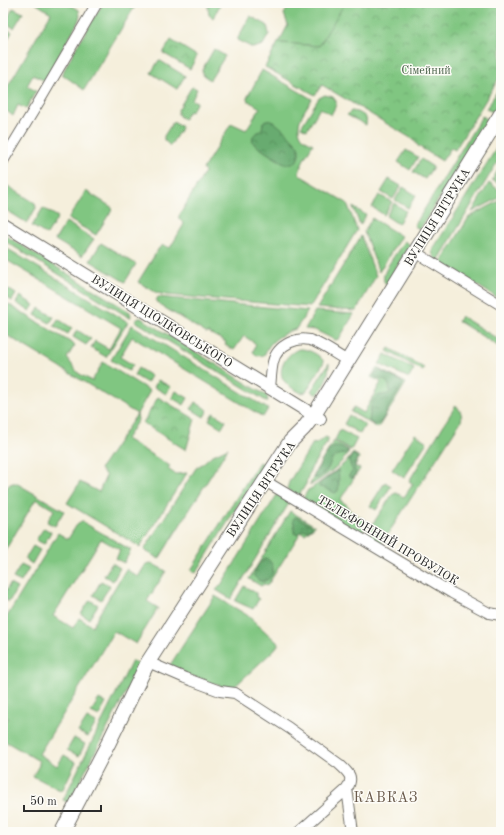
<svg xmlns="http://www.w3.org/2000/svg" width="504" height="835" font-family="'Old Standard TT',serif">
	<defs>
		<pattern id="forest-crowns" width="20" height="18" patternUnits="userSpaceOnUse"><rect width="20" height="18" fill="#68ab6f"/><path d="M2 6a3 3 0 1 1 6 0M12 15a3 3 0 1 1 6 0" fill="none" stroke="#568b5b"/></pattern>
		<pattern id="park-crowns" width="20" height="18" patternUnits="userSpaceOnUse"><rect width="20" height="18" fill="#80c681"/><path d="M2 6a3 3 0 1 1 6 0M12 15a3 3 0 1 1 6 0" fill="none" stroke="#69a16a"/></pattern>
	</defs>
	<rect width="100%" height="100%" fill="#fdfcf7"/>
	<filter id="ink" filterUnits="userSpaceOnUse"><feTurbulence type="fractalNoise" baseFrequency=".025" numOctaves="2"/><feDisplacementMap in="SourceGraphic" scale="8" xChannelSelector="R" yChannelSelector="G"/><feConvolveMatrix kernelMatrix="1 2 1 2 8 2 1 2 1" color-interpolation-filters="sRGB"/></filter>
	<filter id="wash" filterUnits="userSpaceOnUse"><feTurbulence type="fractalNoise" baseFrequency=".012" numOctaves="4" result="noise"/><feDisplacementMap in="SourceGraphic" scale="16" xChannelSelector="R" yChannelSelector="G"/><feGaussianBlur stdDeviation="0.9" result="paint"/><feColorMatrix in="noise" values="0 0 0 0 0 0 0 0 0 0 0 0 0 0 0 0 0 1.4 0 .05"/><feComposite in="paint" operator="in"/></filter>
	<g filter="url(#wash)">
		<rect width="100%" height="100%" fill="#f5efdc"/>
		<path fill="#80c681" stroke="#567856" d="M35,3H68L79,10L80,16L78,22L45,81L33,75L27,86L36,91L26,109L18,105L13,116L3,108V91H5L51,13Z
			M103,3H137L84,90L62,74L74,51Z
			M208,3H221L213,18L209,15L208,9Z
			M291,3H412L319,46L281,43L279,42L288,25L284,14Z
			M13,8L23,13L14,28L5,23Z
			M250,16L267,25L269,34L263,45L253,48L237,40Z
			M3,27L12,32L3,47Z
			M214,49L225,56L210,80L203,75L202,70Z
			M159,60L185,76L177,89L151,73Z
			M262,70L312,99C306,109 293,124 302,137C304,140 310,142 313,144L304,159L299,173L303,177L347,203L357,230L310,307L166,295L157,293L138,282L159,248C163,244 166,246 170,248L184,224L179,219V216L205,172L203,169L229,127L230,125L233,124L246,130L260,108L247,100V98Z
			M501,85V99L493,112L486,109Z
			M193,87L197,89L192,100L197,102L191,112L189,111L184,119C180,117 177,116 178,110L191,88Z
			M325,95L333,97L336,101V105L331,115L320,108L307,130L301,127L317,101L319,98Z
			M351,111C355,111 364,114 366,118C367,120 366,123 366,125L347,115Z
			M482,116L488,120L420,229L414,226Z
			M173,122L182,127L170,146L164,140V136Z
			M501,141V156L438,261C434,258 431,254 433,249Z
			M406,150L418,157L410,170L398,162Z
			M421,159L433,167L425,179L413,172Z
			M501,165V185L492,180Z
			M389,179L401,186L393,199L381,192Z
			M3,183L35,203L36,208L27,223L3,208Z
			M489,183L501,191V197L472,212Z
			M403,187L416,195L408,208L395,200Z
			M86,191L113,208L96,235L68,219Z
			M379,195L392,202L384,215L372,207Z
			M501,200V300L441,263L469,217Z
			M394,203L406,211L398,224L386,216Z
			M353,207L366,215L360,225Z
			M43,208L58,217L47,235L32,226Z
			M372,218L401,236L379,272L364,232Z
			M66,222L94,239L82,256L55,240Z
			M3,234L130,312L131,316L130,318L3,240Z
			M361,236L376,276L356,311L317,308Z
			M404,241L410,245L386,285C383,281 383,277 385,272C389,262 398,251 404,241Z
			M101,243L136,264L125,282L90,261Z
			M3,246L128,322L106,357L91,348L95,341L109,349L121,328L3,258Z
			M3,286L16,294L12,301L3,295Z
			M20,296L34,305L30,311L16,303Z
			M158,297L308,311L296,329C286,332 275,338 269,346C267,349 266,352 264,355L260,356L256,355L253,352L256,344L244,336L234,350L225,345L226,342L209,333H206L160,305L156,301Z
			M3,301L75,345L67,358L78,373L92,381L103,362L150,391L137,414L138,420L126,439L170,466L168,469L175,474L187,473L140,547L67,503L80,482L99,492L106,476L100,469L137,414L3,333Z
			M39,308L54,317L50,323L35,315Z
			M315,311L354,314L339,339L335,340L315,330L305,329Z
			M461,316L501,341V348L458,321Z
			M139,318H141L267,396L268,401H266L135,321Z
			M58,319L72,328L68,334L54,326Z
			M132,325L268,409L263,417L132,337L120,357L133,365L129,371L111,360Z
			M77,330L91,339L86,345L73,337Z
			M389,348L424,368L423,371L387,351Z
			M299,349C307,348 321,355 324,362L306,392L301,393C296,390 289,387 285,382C275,370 287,353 299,349Z
			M385,354L414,369L409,378L379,364Z
			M329,363C329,375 325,386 317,395L311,391Z
			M138,368L151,376L147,383L134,375Z
			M377,368L406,383L378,428L351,412L354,407L364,413L381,382L371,377Z
			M158,380L171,387L166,394L154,387Z
			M176,391L188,398L184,405L172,398Z
			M195,402L208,410L204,417L191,409Z
			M456,405C460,410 463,415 461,421L382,543L379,546L364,537L392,495L396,493L404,497L413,484L409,481Z
			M213,413L226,421L222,428L209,420Z
			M349,415L365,425L360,434L344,424Z
			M340,430L357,439L351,450L335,440Z
			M415,434L427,442L404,478L392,470Z
			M326,437L329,439L310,470L306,484L298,497L287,489L289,482L313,443L315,444Z
			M334,441L349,450C347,461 320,481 310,485L316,470Z
			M228,448L159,559L144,550L196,468L202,464L211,456Z
			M353,453L358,456L359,458L355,466L360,469L340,500L347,505L349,510L368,522L361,535L302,500L308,490L312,488L335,471L347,461Z
			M259,462L264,464L196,573L191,570Z
			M385,482L391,486L376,510L370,506Z
			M13,483H16L64,511L55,526L47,522L54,510L36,499L3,554V495L8,486L10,484Z
			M278,493L291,500L231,599L216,590L221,585Z
			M290,511L315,526L305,534L301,532L267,586L264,584L261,586L249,579Z
			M80,522H83L131,550L124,563L116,559L120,550L101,539L53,616L73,628L79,618L92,626L126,569L138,577L146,564L151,563L166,571L147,601L158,608L136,644L114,631L39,754L57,766L64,755L76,762L62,791L33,776L39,765V761L3,740V726L8,718L3,715V623L58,533L68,539L78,523Z
			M44,528L51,532L44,544L36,540Z
			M33,546L40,550L32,564L25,559Z
			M112,563L120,568L113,581L104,576Z
			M21,565L29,569L21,582L13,578Z
			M101,581L110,586L101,600L93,595Z
			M10,584L17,588L9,602L3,598V595Z
			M244,586L256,593V597L259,599L253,609L235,601Z
			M215,596L247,615L278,643V645L274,650L232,689L226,688L186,674L170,665Z
			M90,600L98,605L89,619L81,614Z
			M132,661L140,665L69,803L63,800Z
			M99,699L106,703L99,716L91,712Z
			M87,718L96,723L88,737L78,732Z
			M74,738L85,744L79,756L67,750Z"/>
		<path fill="url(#forest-crowns)" stroke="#4a6b4d" d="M266,120C270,119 271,120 274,122C279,125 296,142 298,146C301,153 298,166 288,164C281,163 261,149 254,144C249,134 256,135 262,129L263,123Z
			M378,370L401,381L403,384L388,408L384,417L381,422L375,425L371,423L369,421C371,412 369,401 378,396C383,394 387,396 390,392C389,379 385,381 375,377L374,375Z
			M334,447C339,447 343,448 348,451V452C343,455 337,454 333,458C330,461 330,466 327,470C325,473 321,476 318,478H314V475C320,466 324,452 334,447Z
			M353,455H355L357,458L354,466L356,472L353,478H351L349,477V475L353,471L351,467L349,461L351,456Z
			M338,470C339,474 339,488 338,491L335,493L325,488L319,487L320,483Z
			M296,517L312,526L311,528L308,530H302L298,534H296L294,533V523L293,520L294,518Z
			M266,558C273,562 276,572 269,578C269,579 264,582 263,582L258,580L254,576C255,569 260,560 266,558Z"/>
		<path fill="url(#park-crowns)" stroke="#567856" d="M345,3H501V75L455,150L451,148L442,161L418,146L414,140L322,85L315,95L265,67L279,41L281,43L319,46Z
			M171,40L197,56L190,69L163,53Z
			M158,397L195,419L186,450L143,423Z"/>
	</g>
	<g filter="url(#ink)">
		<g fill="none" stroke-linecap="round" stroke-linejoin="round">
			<g stroke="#727069" stroke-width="12">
				<path id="minor" d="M3,161L40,100L97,3
					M415,252L501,305
					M270,388C271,379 271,371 273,362C277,345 299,334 315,342C326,347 337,355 348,361
					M265,481L452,593L489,613L501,615
					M148,662L185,678L220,691L235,693L289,728L339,764C349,773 354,777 347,789L353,832
					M299,832L347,789"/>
			</g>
			<g stroke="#727069" stroke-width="14">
				<path id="tertiary" d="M3,224L320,419"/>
			</g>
			<g stroke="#727069" stroke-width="16">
				<path id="secondary" d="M62,832L109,742L148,662L290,442L304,428L314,415L501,114"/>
			</g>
			<use href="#minor" stroke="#fff" stroke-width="10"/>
			<use href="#tertiary" stroke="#fff" stroke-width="12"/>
			<use href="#secondary" stroke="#fff" stroke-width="14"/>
		</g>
	</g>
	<g text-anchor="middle" stroke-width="3" stroke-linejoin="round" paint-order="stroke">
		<g font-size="12" fill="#496149" stroke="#fdfcf7">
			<text x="426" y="74">Сімейний</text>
		</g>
		<g font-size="12" fill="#2b2b2b" stroke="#fdfcf7">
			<text transform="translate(437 217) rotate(-58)" y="4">ВУЛИЦЯ ВІТРУКА</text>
			<text transform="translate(162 321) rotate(32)" y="4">ВУЛИЦЯ ЦІОЛКОВСЬКОГО</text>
			<text transform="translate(261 489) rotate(-56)" y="4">ВУЛИЦЯ ВІТРУКА</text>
			<text transform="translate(388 540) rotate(31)" y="4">ТЕЛЕФОННИЙ ПРОВУЛОК</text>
		</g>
		<g font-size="14" letter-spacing="1" fill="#69594a" stroke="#fdfcf7">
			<text x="386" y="802">КАВКАЗ</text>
		</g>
	</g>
	<rect width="504" height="835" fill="none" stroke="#fdfcf7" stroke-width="16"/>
	<path d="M24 805v6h77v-6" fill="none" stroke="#2b2b2b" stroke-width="2"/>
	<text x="30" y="805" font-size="12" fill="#2b2b2b" stroke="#fdfcf7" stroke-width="3" paint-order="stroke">50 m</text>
</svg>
